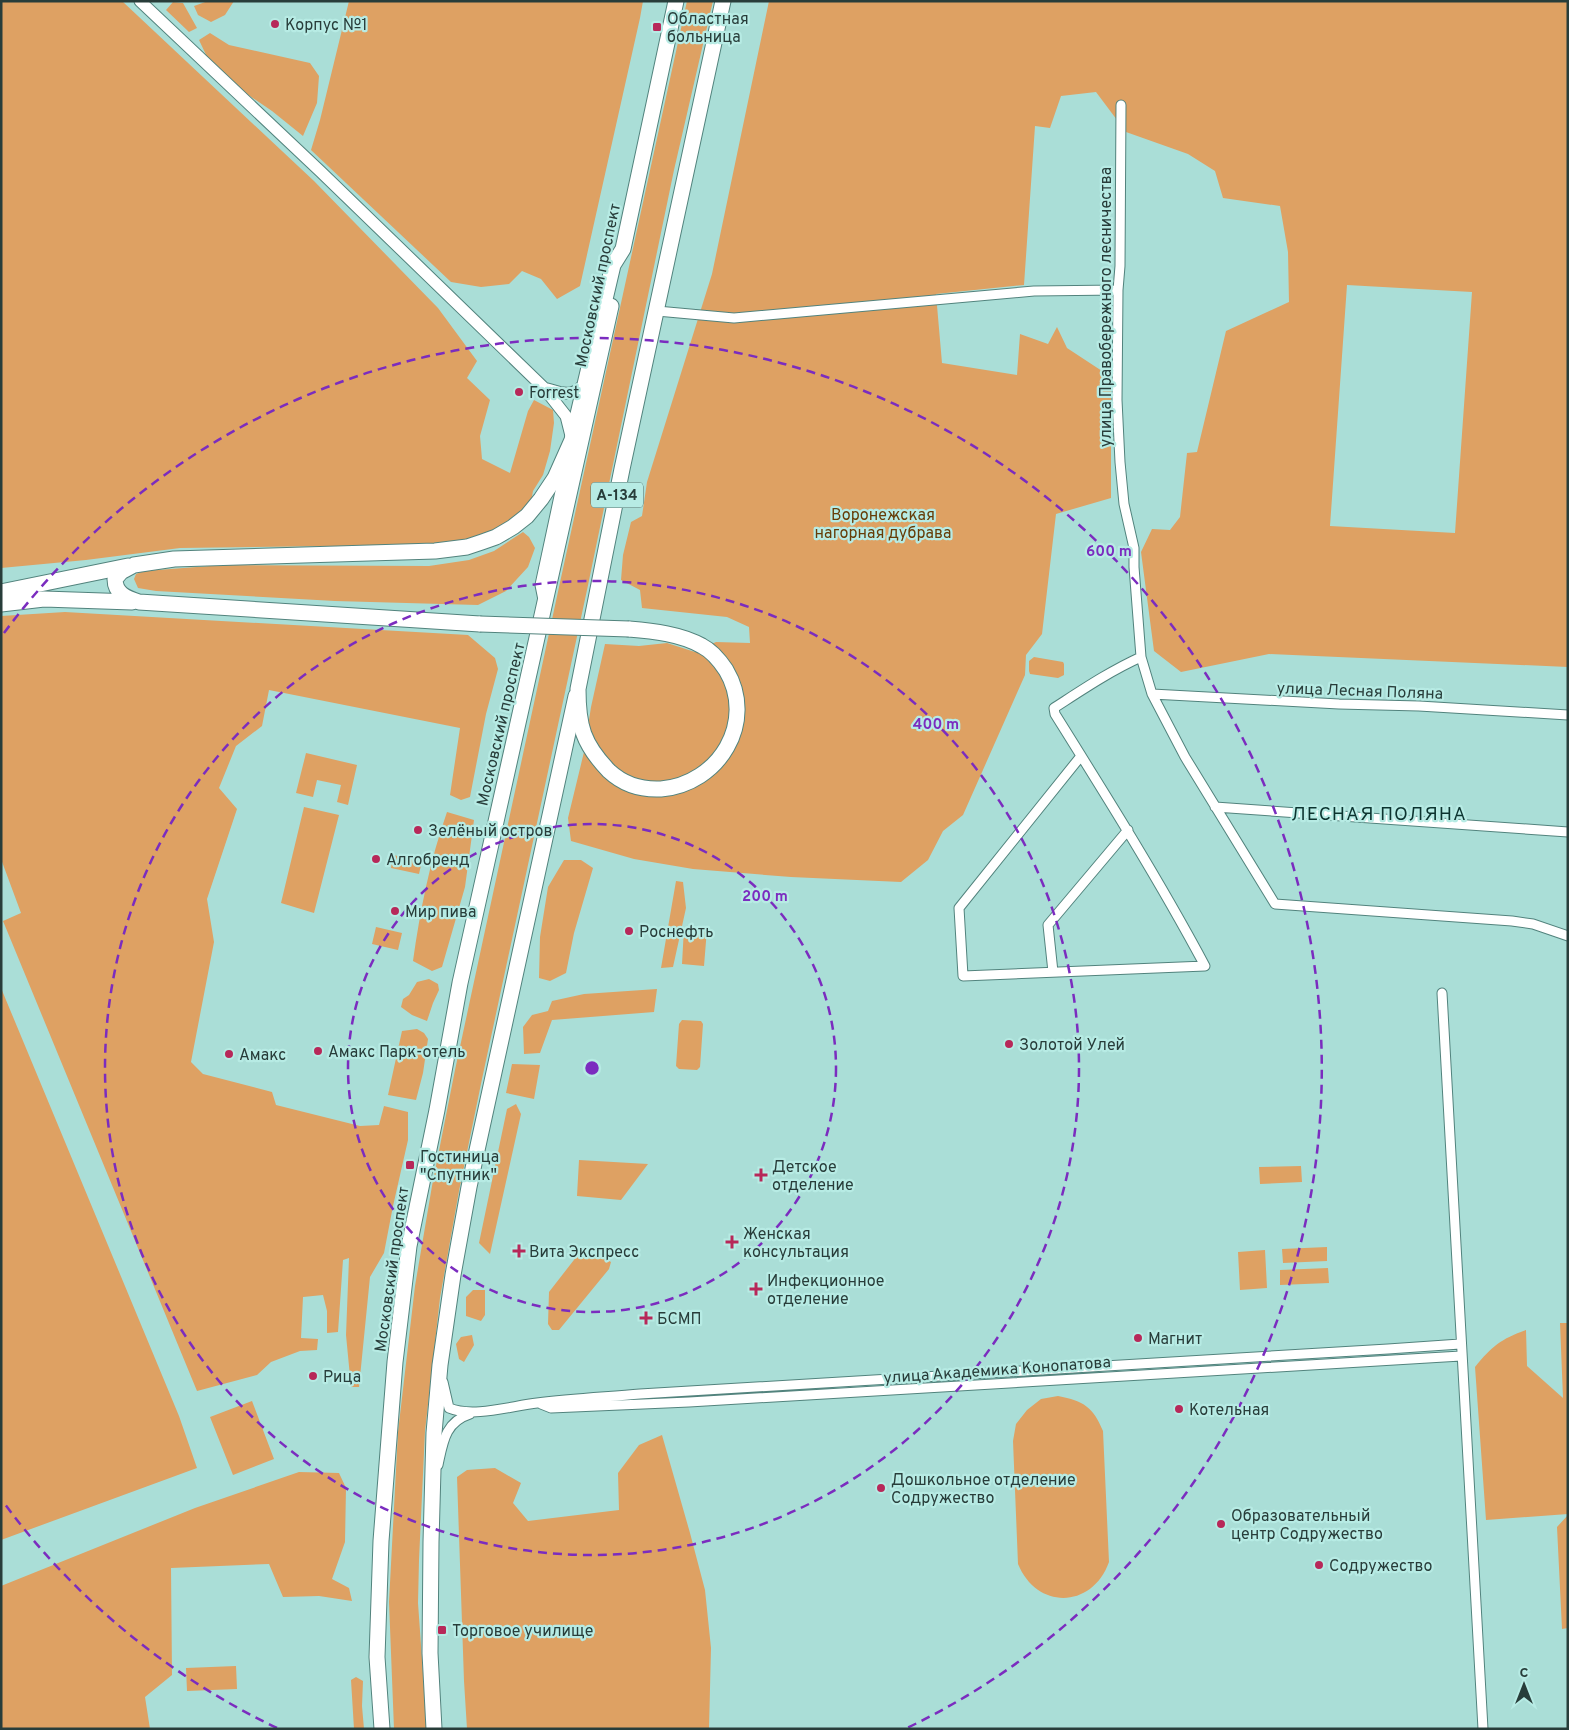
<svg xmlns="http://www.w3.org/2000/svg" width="1569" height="1730" font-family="Overpass,sans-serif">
	<rect width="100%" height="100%" fill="#aaded7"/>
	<path fill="#dea163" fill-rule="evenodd" d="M1,1H122L314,181L438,308L477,361L467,378L490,400L480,436L482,459L510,473L528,411L534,400L553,410L554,423L550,451L543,475L533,491L531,502L517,515L500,527L470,539L415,545L180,548L86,560L1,568Z
		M208,1H234L225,15L211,22L198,15L194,6Z
		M349,1H643L640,18L580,286L557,299L541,279L522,271L509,284L481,287L451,282L311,150L320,120Z
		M687,1H713L674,170L587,590L482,1079L459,1191L440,1298L425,1431L419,1560L418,1603L427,1729H394L389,1602L398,1432L415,1286L432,1186L455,1070L559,587Z
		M769,1H1568V667L1269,654L1181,672L1154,651L1141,552L1152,529L1170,530L1180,517L1187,453L1197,452L1226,331L1289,302L1288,252L1280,206L1223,198L1215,171L1188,154L1126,132L1096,92L1061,96L1050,128L1035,126L1024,285L936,294L942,363L1017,375L1020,334L1048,344L1057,327L1067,348L1102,371L1111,391V498L1056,514L1042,634L1026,655L1025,675L963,815L943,831L928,860L901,882L791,877L693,869L634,859L571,841L568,818L584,752L591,707L605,644L639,646L667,643L695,652L716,642L750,643L749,627L727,617L642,608L640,590L621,580L623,555L631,522L642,516L647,482L712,274ZM1347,285L1472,292L1455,533L1330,526Z
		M173,2L183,3L197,28L189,32L166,10Z
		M210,33L229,45L310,63L319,76L317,103L303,136L272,111L244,92L208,59L199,40Z
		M523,532L529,537L535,548L528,567L506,591L478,605L335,601L156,591L138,588L134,579L136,574L144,571L223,565L429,566L469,560L494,551Z
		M65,612L468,635L495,658L498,669L486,714L470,797L461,800L450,795L460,728L269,690L262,726L236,746L219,788L237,809L207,899L214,942L191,1062L203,1074L272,1092L276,1105L360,1126L379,1125L384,1106L408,1112V1140L393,1206L384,1253L370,1277L359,1387H351L346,1335L349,1258L343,1260L338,1332L327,1333V1311L323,1295L303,1297L301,1338L318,1339L317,1350L300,1351L271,1362L257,1375L197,1391L3,921L21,913L1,859V616Z
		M1034,657L1063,662L1064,664V675L1058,678L1030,674L1029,671V661Z
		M306,753L357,765L348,805L337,802L341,785L317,780L313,797L296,793Z
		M304,807L339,815L314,913L281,903Z
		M447,812L474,820L465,887L442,967L432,971L413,961C420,911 430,860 447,812Z
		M393,855L422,861L419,874L391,868Z
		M564,860H581L593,868L574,933L566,973L550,981L539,978L540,937L548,887Z
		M676,881L683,882L686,908L673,967L661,968Z
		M376,927L402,933L398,950L372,944Z
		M684,928L707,929L704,966L682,964Z
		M429,979L438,984L439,990L433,1003L427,1021L412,1015L401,1007L403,999L409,995L417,982Z
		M1,988L179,1416L197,1468L1,1540Z
		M657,989L654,1012L552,1020L540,1053L524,1054L523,1027L532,1015L548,1011L552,1001L584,994Z
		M682,1020L701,1021L703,1024L700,1067L697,1070L679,1069L676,1066L679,1024Z
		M417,1029L424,1033L428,1039L423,1073L416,1100L388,1095L402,1031Z
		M512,1064L540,1065L534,1099L506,1093Z
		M516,1104L521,1114L490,1254L479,1243L507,1109Z
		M579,1160L648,1164L621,1200L577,1196Z
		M1301,1166L1302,1182L1260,1184L1259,1167Z
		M1327,1247V1261L1283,1263L1282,1249Z
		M1265,1250L1267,1288L1240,1290L1238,1252Z
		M577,1256L606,1259L611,1262L609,1269L559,1330H552L548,1324L549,1292Z
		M1328,1268L1329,1283L1280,1285V1270Z
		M473,1290H485V1315L481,1321L466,1316V1297Z
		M1560,1323H1568V1514L1486,1520L1475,1367C1492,1346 1501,1339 1526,1330L1527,1366L1563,1398Z
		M472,1335L474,1345L464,1362L459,1359L456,1344L461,1337Z
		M1058,1396C1084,1401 1093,1407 1103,1431L1109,1562C1092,1609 1037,1610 1018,1564L1013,1441L1016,1424L1027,1410L1041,1399Z
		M252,1401L274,1459L233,1475L210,1417Z
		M662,1435L690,1533L705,1590L711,1648L709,1729H467L464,1681L457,1477L467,1470L495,1468L521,1483L513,1503L528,1521L619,1510L618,1473L639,1445Z
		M299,1472L339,1473L346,1488L345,1542L332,1579L349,1588L352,1601L319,1596L283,1597L269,1564L171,1568L172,1675L145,1697L150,1729H1V1586L195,1508Z
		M1568,1515V1628L1562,1629L1557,1527Z
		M236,1666L237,1689L187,1691L186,1668Z
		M356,1677L363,1681L362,1706L364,1729H354L351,1680Z"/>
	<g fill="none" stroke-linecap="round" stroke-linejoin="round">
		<g stroke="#52837d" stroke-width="11">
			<path id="minor" d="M1121,105L1120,266L1118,290L1117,400L1120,462L1124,504L1134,548V567L1141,657L1152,694L1185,757L1275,904L1512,921L1533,924L1568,936
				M657,311L734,318L1034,291L1118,290
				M1152,694L1339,704L1419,706L1568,715
				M1081,756L959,908L963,976L1205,966C1159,880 1107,797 1055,714L1054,708C1082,690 1110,671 1141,657
				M1215,807L1568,832
				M1053,972L1048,925L1128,830
				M1442,993L1483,1729
				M443,1382L449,1408C473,1418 511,1406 537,1403C571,1399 606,1397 640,1394L1388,1349L1460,1344
				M541,1404L551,1408L689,1402L1461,1356
				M438,1465C443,1442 445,1422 470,1414"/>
		</g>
		<g stroke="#52837d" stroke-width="13">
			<path id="tertiary" d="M140,1L321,172L544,388L566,416L571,436
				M544,388C561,393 573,399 585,383
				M544,600L541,585L568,459"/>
		</g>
		<g stroke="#52837d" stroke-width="17">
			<path id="primary" d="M382,1729L377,1657L381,1541L395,1362L409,1246L437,1110L460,983L611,306
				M434,1729L430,1653L431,1542L434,1433L440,1365L453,1275L469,1187L576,696"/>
		</g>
		<g stroke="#52837d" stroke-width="17">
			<path id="trunk" d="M1,592L128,566
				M1,604L44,599L132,602
				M480,624L139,602C127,598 115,594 115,579L121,572L134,565L174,559L435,551L467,547L482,542L496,537L513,527L527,516L541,499L555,478L572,440L613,265L623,249L676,1
				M629,629C653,631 681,634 702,646C712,651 720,661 726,670C757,722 719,784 661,789C641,790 623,784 609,771C583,744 578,726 578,689L622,469L723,1"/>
		</g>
		<use href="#minor" stroke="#fff" stroke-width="9"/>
		<use href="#tertiary" stroke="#fff" stroke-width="11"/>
		<use href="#primary" stroke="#fff" stroke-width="15"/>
		<use href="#trunk" stroke="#fff" stroke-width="15"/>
		<g stroke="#52837d" stroke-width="17" stroke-linecap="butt">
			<path id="trunk-bridge" d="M480,624L629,629"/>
		</g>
		<use href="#trunk-bridge" stroke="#fff" stroke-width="15"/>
	</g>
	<g fill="none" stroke="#7b2cbf" stroke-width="2.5" stroke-dasharray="9 6">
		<circle cx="592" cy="1068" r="244"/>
		<circle cx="592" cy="1068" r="487"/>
		<path d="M277 1728A731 731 0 0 1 4 1503M4 633A731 731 0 1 1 907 1728"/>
	</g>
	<g fill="#b72859" stroke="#b7ebe4" stroke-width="2">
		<circle cx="275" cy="24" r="5"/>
		<rect x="652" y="22" width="10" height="10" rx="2.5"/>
		<circle cx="519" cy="392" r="5"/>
		<circle cx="418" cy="830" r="5"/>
		<circle cx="376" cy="859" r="5"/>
		<circle cx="395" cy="911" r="5"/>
		<circle cx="629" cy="931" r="5"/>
		<circle cx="1009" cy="1044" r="5"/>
		<circle cx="318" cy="1051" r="5"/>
		<circle cx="229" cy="1054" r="5"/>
		<rect x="405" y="1160" width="10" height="10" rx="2.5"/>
		<path d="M758.5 1167.5h5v5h5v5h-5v5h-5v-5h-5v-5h5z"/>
		<path d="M729.5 1234.5h5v5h5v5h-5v5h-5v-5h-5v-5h5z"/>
		<path d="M516.5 1243.5h5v5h5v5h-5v5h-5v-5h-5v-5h5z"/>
		<path d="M753.5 1281.5h5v5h5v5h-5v5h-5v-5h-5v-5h5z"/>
		<path d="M643.5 1310.5h5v5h5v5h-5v5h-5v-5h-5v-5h5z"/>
		<circle cx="1138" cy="1338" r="5"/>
		<circle cx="313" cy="1376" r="5"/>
		<circle cx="1179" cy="1409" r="5"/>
		<circle cx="881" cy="1488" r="5"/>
		<circle cx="1221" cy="1524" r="5"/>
		<circle cx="1319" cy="1565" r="5"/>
		<rect x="437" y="1625" width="10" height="10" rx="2.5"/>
	</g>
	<g text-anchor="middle" stroke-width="4.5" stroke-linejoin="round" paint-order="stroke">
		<rect fill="#b7ebe4" stroke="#53716d" stroke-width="1" x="591" y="482.5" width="52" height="25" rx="4"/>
		<g font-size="15" font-weight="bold" fill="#283d3a">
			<text x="617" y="500">А-134</text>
		</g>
		<g font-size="16" fill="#283d3a" stroke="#b7ebe4" text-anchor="start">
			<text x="667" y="24">Областная<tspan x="667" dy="18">больница</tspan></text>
			<text x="285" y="30">Корпус №1</text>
			<text x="529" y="398">Forrest</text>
			<text x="428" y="836">Зелёный остров</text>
			<text x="386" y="865">Алгобренд</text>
			<text x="405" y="917">Мир пива</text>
			<text x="639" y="937">Роснефть</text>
			<text x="1019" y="1050">Золотой Улей</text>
			<text x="328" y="1057">Амакс Парк-отель</text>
			<text x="239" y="1060">Амакс</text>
			<text x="420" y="1162">Гостиница<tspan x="420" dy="18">"Спутник"</tspan></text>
			<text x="772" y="1172">Детское<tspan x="772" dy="18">отделение</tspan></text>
			<text x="743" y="1239">Женская<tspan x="743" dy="18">консультация</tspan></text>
			<text x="529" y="1257">Вита Экспресс</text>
			<text x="767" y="1286">Инфекционное<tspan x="767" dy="18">отделение</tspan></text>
			<text x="657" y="1324">БСМП</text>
			<text x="1148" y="1344">Магнит</text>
			<text x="323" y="1382">Рица</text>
			<text x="1189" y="1415">Котельная</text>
			<text x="891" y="1485">Дошкольное отделение<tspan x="891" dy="18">Содружество</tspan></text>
			<text x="1231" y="1521">Образовательный<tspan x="1231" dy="18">центр Содружество</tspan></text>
			<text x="1329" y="1571">Содружество</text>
			<text x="452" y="1636">Торговое училище</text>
		</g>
		<g font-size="16" fill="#283d3a" stroke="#b7ebe4">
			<text transform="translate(597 285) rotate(-78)" y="6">Московский проспект</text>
			<text transform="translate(1105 307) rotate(-90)" y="6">улица Правобережного лесничества</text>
			<text transform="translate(1360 690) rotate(2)" y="6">улица Лесная Поляна</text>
			<text transform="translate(500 724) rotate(-77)" y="6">Московский проспект</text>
			<text transform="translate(391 1269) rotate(-82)" y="6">Московский проспект</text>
			<text transform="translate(997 1369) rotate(-4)" y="6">улица Академика Конопатова</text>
		</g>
		<g font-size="16" fill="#663c07" stroke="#b7ebe4">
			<text x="883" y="520">Воронежская<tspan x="883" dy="18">нагорная дубрава</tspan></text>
		</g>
		<g font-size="19" letter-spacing="1" fill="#0c332f" stroke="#b7ebe4">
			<text x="1379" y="820">ЛЕСНАЯ ПОЛЯНА</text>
		</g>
	</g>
	<circle cx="592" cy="1068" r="8" fill="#7b2cbf" stroke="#b7ebe4" stroke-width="2.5"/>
	<g font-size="15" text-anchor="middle" font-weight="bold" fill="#7b2cbf" stroke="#b7ebe4" stroke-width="4.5" stroke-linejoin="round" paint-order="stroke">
		<text x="1109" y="556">600 m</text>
		<text x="936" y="729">400 m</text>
		<text x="765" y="901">200 m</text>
	</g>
	<rect width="1569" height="1730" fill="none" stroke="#283d3a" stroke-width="5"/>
	<g transform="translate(1524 1685)" stroke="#b7ebe4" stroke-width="4" paint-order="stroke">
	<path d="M0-4L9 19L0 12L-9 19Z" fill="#283d3a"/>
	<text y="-8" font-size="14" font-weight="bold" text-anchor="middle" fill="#283d3a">С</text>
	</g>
</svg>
